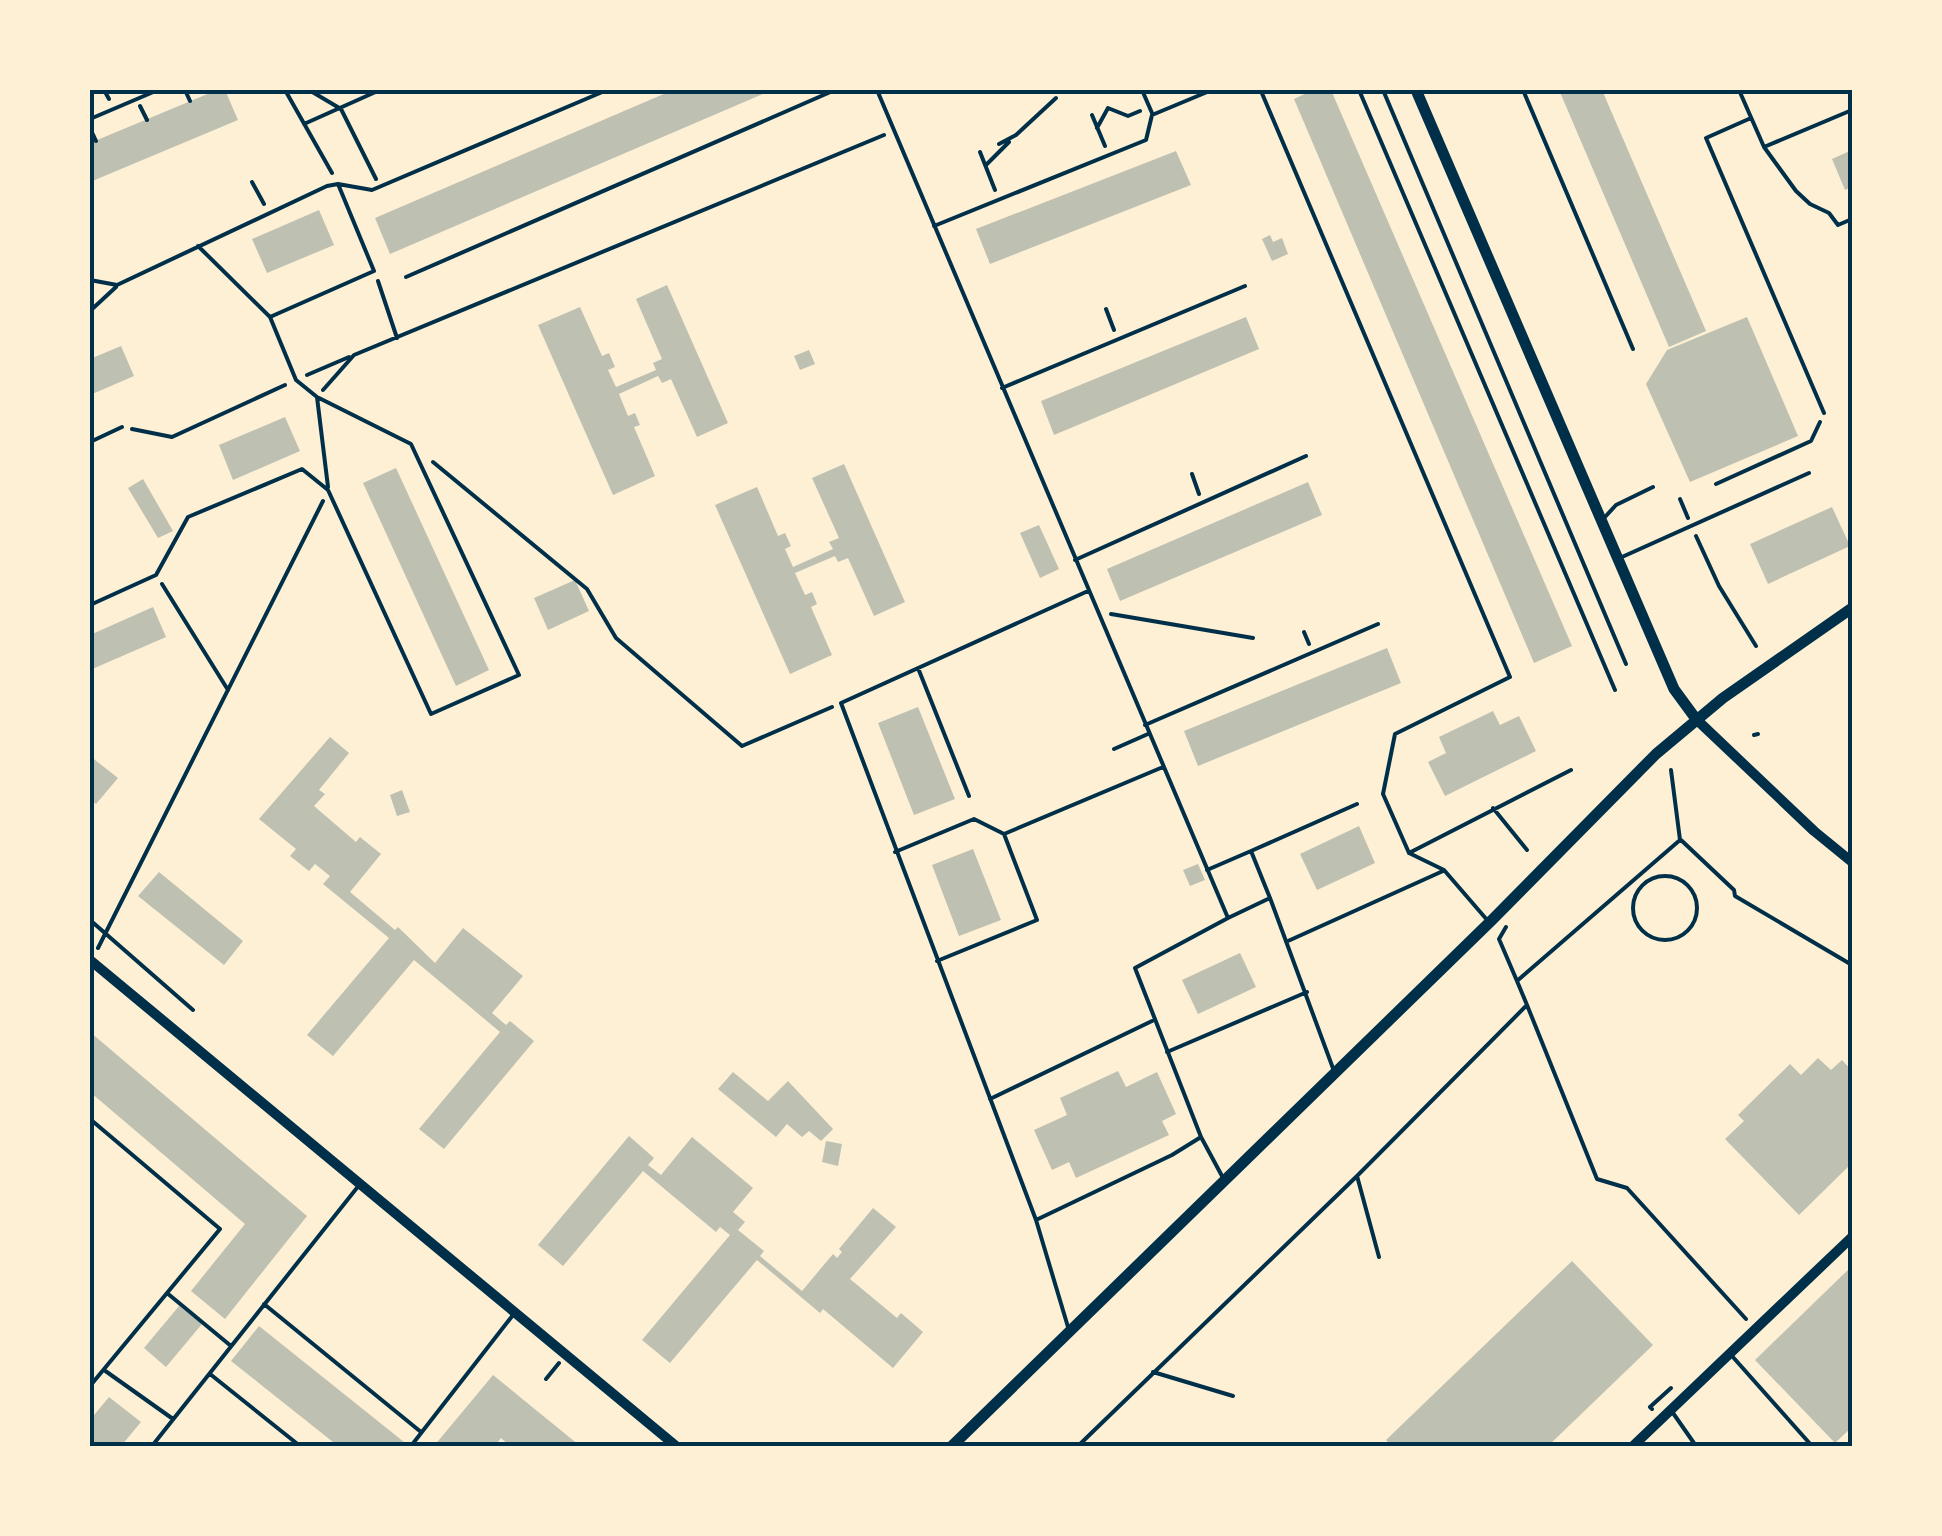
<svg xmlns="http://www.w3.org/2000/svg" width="1942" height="1536" font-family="Rubik,sans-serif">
	<rect width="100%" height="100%" fill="#fdf0d5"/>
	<path fill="#bec0b2" d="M217,90H225L238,120L90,182V143Z
		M673,90H772L390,254L375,218Z
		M1313,90H1331L1572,646L1534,663L1294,99Z
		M1559,90H1602L1706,331L1669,347Z
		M1852,150V187L1845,190L1832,159Z
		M1176,151L1191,185L990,264L976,229Z
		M319,210L334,245L267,273L252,239Z
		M1270,235L1273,242L1282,238L1288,254L1272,261L1262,239Z
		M667,285L728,423L697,437L671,379L662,383L658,376L619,394L628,416L635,413L640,425L634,427L655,476L613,495L538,325L580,307L602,356L609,353L615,367L608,370L616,387L656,370L653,363L662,359L636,299Z
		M1246,317L1259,349L1054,435L1041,401Z
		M1747,317L1798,436L1690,482L1646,384L1667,350Z
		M121,346L134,376L90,395V359Z
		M809,350L815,364L800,370L794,356Z
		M285,417L300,451L233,480L219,445Z
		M844,464L905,602L874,616L848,558L838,562L835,556L795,573L805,595L812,592L817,604L811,607L832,655L790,674L715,505L757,487L778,536L785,533L791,546L785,549L793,567L833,549L829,542L839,538L812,478Z
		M396,468L489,670L456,686L363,483Z
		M143,479L173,531L158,538L128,488Z
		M1308,482L1322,515L1120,601L1107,569Z
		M1832,507L1850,546L1768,584L1750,544Z
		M1039,525L1059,569L1040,578L1020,533Z
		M575,580L589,611L548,630L534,598Z
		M153,607L166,637L90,670V635Z
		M1387,648L1401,683L1198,766L1184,731Z
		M918,707L955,799L914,815L878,723Z
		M1493,711L1500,725L1519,716L1536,751L1445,796L1428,762L1446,753L1439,737Z
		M330,737L349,753L319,790L325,794L314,806L356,842L360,837L381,854L350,892L395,930L398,927L435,963L463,928L523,976L492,1013L506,1025L510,1021L534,1041L444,1149L419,1129L500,1032L414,960L333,1056L307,1035L389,938L323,884L330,876L315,864L309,871L290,856L296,849L259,819Z
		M90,756L118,778L96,804L90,799Z
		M402,790L410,812L397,816L390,795Z
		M1359,826L1375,863L1317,890L1300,854Z
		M973,849L1001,920L959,936L932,865Z
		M1198,864L1205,880L1190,886L1183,870Z
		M159,872L243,941L224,965L138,896Z
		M1240,953L1256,987L1198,1014L1182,980Z
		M90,1032L307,1216L225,1319L191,1291L245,1224L90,1092Z
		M1818,1058L1831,1070L1842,1060L1852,1071V1163L1799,1215L1725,1139L1744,1121L1738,1115L1790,1064L1801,1075Z
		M1118,1071L1126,1087L1157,1072L1176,1114L1162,1121L1169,1135L1076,1178L1069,1162L1052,1170L1034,1130L1067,1115L1060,1098Z
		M733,1072L768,1101L788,1081L833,1129L821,1141L809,1131L802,1137L787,1124L776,1137L718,1089Z
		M629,1136L654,1158L648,1165L661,1175L692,1137L753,1188L733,1212L745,1222L738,1230L764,1251L760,1256L802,1291L833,1254L837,1258L842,1252L839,1249L873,1208L896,1227L850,1279L897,1318L901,1313L923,1332L893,1368L823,1309L820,1313L757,1260L670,1363L642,1340L730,1235L720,1227L716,1232L643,1171L563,1266L538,1245Z
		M826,1141L842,1144L838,1166L822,1162Z
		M1572,1261L1653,1345L1548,1446H1392L1386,1440Z
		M1852,1266V1427L1835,1443L1755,1360Z
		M179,1306L202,1324L166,1367L144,1348Z
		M259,1326L409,1446H338L231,1361Z
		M493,1375L574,1441L580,1446H510L501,1438L495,1446H434Z
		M109,1397L141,1422L121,1446H90V1420Z"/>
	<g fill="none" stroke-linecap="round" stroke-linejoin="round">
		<path stroke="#003049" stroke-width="4" d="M104,90L109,99
			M185,90L190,101
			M285,90L332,173
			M309,90L341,109L376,179
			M1383,90L1626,664
			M140,106L147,120
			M1092,115L1105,146
			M304,124L380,90
			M90,128L96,141
			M1097,128L1108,108L1128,116L1140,111
			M999,144L1016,135L1056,98
			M980,152L995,190
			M987,164L1009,142
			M252,182L264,204
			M378,281L397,338
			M1106,309L1114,330
			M307,375L349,357
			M323,390L354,355L884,135
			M132,429L172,437L285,385
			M433,462L587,589L616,638L742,746L832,707
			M1192,474L1199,494
			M1716,484L1811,441L1820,422
			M1680,499L1688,518
			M1696,536L1719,586L1756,646
			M162,584L228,690
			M1111,614L1253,638
			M1304,632L1309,644
			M1754,735L1758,734
			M1681,840L1734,890L1735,896L1852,965
			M1633 908a32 32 0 1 1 64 0a32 32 0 1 1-64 0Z
			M90,920L193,1010
			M1506,927L1499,939L1517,981
			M98,948L323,501
			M1527,1005L1597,1179L1627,1188L1746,1319
			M1357,1176L1379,1257
			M1153,1372L1233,1396
			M546,1379L559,1363
			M1652,1409L1650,1407L1671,1388
			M1078,1446L1357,1176L1527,1005L1517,981L1680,840L1671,770"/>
		<path stroke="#003049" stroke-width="4" d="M877,90L1228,918L1270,898L1334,1071
			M1142,90L1152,113
			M1264,90L1261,91L1510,677L1395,734L1383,794L1409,853L1444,870L1488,921
			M1359,90L1615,690
			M1523,90L1633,349
			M1739,90L1764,147L1796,191L1810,204L1829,213L1838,225L1852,219
			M1751,118L1706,138L1824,413
			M90,119L158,90
			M1764,147L1852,110
			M934,226L1146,140L1152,115L1212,90
			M406,277L835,90
			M90,280L117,285L327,186L338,184L372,190L607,90
			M90,311L116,287
			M270,317L374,271L338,184
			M1002,388L1245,286
			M317,397L328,487
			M90,442L122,427
			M1605,517L1616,505L1653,487
			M1622,557L1809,473
			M1075,560L1306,456
			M90,605L156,575L188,517L302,469L328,490L431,714L519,675L411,444L317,397L296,380L270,317L198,246
			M918,668L969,796
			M1145,725L1378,624
			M1114,749L1148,734
			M1493,808L1527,850
			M1004,834L1163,767
			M1251,851L1357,804
			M895,852L974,819L1004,834L1037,920L937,961
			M1409,853L1571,770
			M1207,870L1251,851L1270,898
			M1288,941L1443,871
			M1167,1052L1307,992
			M990,1099L1152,1021
			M90,1119L220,1229L90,1386
			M1222,1176L1201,1137L1135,968L1228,918
			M1036,1220L1172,1155L1201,1137
			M167,1293L231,1346
			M264,1304L421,1432
			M1068,1327L1036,1220L841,703L1088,591
			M1732,1356L1812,1446
			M104,1370L173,1419
			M210,1374L300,1446
			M1673,1413L1696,1446
			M152,1446L360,1184
			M411,1446L513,1315"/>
		<path stroke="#003049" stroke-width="10" d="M1696,719L1814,831L1852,862
			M90,960L676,1446
			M1633,1446L1852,1237"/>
		<path stroke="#003049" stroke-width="11" d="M1416,90L1674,689L1696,719
			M952,1446L1492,920L1656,754L1723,698L1852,608"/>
	</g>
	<rect width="1942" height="1536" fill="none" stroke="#fdf0d5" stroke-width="185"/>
	<rect x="92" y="92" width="1758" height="1352" fill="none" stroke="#003049" stroke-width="4"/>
</svg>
